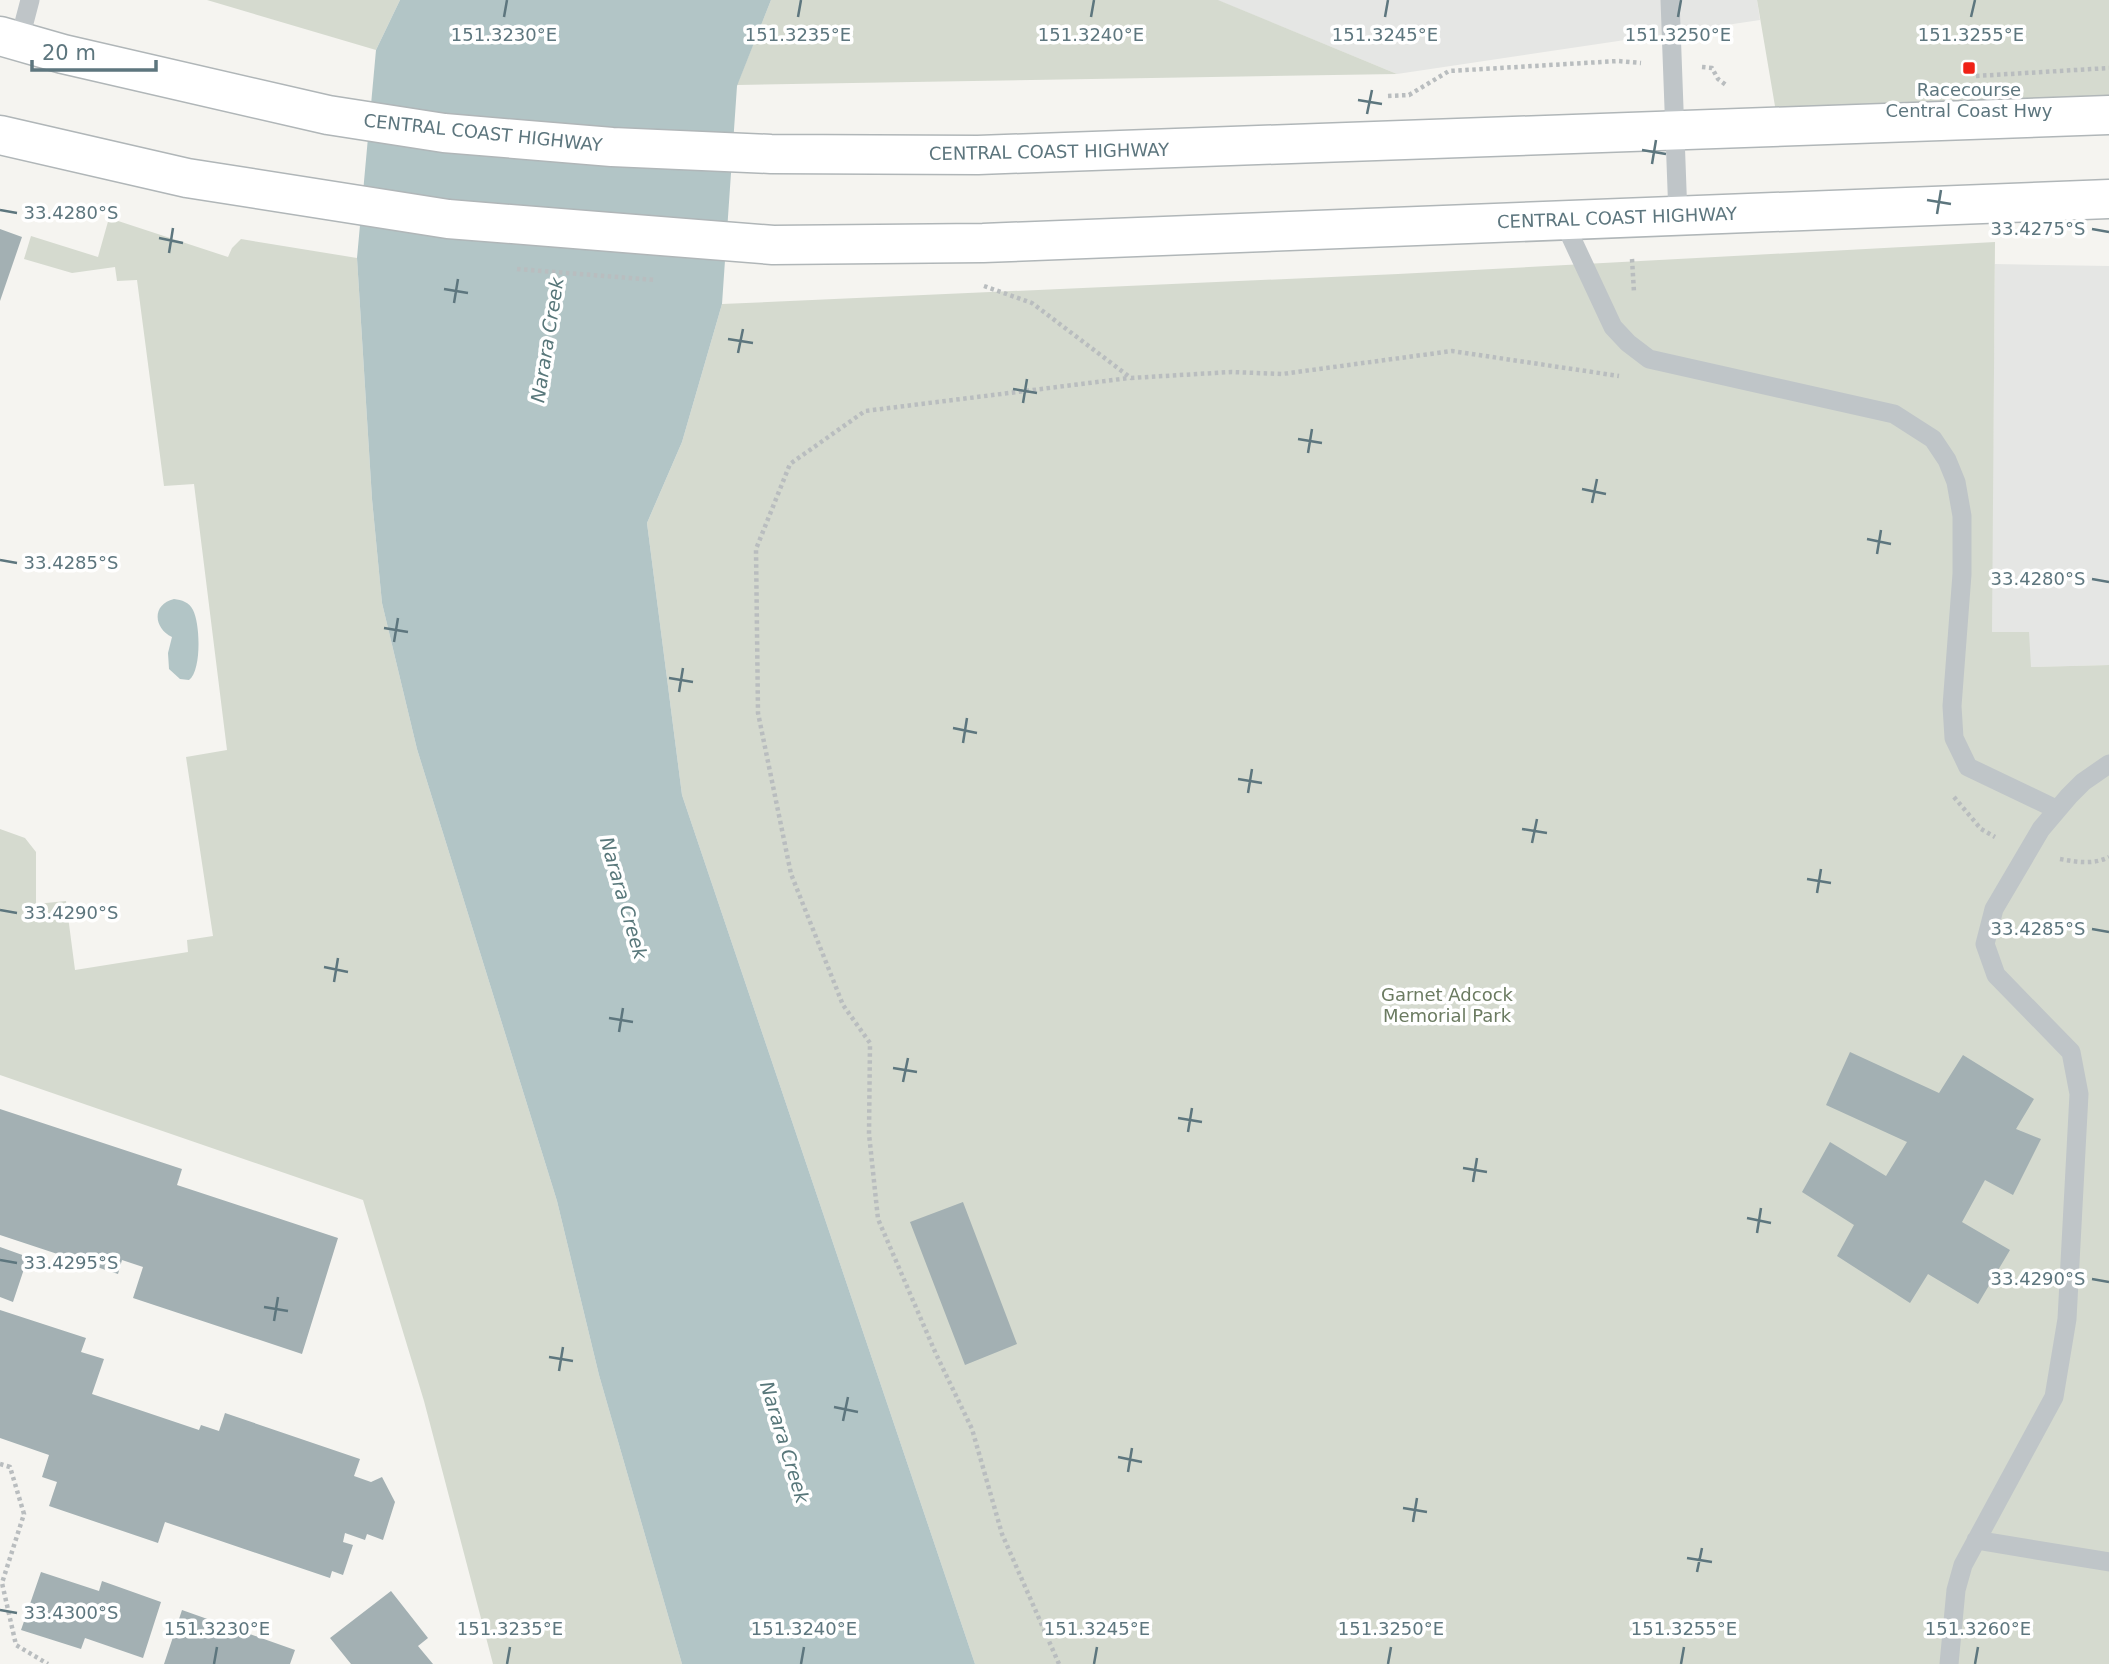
<svg xmlns="http://www.w3.org/2000/svg" width="2109" height="1664" font-family="'DejaVu Sans',sans-serif">
	<rect width="100%" height="100%" fill="#f5f4f0"/>
	<path fill="#e5e6e4" d="M1217,0H1757L1760,20L1397,74Z
		M1995,264L2109,266V665L2031,667L1991,633Z"/>
	<path fill="#d5dacf" d="M207,0H400L376,50Z
		M771,0H1218L1397,74L737,85Z
		M1757,0H2109V99L1777,118Z
		M109,218L228,257L232,248L241,239L357,258L372,499L382,603L417,749L557,1201L599,1375L682,1664H493L424,1401L363,1200L0,1075V829L25,838L36,852V904L66,901L75,970L188,952L187,940L213,936L186,757L227,750L194,484L164,486L137,280L117,281L115,267L72,273L24,259L31,236L98,257Z
		M1995,242L1992,632H2029L2031,667L2109,665V1664H975L682,795L647,523L682,442L722,304L1398,274Z"/>
	<path fill="#b2c5c6" d="M400,0H771L737,86L722,304L682,442L647,523L682,795L975,1664H682L599,1375L557,1201L417,749L382,603L372,499L357,258L376,50Z
		M174,599C182,600 189,602 193,610C200,623 202,670 189,680L180,679L169,669L168,653L172,637C153,628 152,604 174,599Z"/>
	<path fill="#a3b0b3" d="M0,229L22,237L0,301Z
		M1850,1052L1939,1093L1963,1055L2034,1099L2016,1129L2041,1139L2013,1195L1985,1180L1962,1222L2010,1250L1978,1304L1928,1274L1910,1303L1837,1256L1854,1225L1802,1192L1830,1142L1886,1176L1907,1142L1826,1105Z
		M0,1109L182,1169L177,1185L338,1238L302,1354L133,1298L143,1267L122,1260L118,1274L0,1235Z
		M963,1202L1017,1344L965,1365L910,1222Z
		M0,1247L28,1257L13,1302L0,1297Z
		M0,1310L86,1338L81,1352L104,1359L92,1394L199,1430L201,1425L219,1431L225,1413L360,1459L354,1476L371,1482L382,1477L395,1502L383,1540L367,1534L365,1540L345,1533L343,1542L353,1545L343,1575L332,1571L330,1578L165,1522L158,1543L49,1506L57,1482L42,1477L49,1455L0,1438Z
		M41,1572L99,1591L102,1581L161,1602L143,1658L85,1638L81,1649L21,1630Z
		M391,1591L428,1638L418,1646L433,1664H351L330,1638Z
		M182,1610L295,1650L290,1664H164Z"/>
	<g fill="none" stroke-linecap="round" stroke-linejoin="round">
		<g stroke="#b0b6b8" stroke-width="41">
			<path id="highway" d="M0,36L63,54L328,115L444,133L612,147L771,154L978,155L2109,115
				M0,135L187,178L448,219L773,245L983,243L2109,199"/>
		</g>
		<path stroke="#b9bdbf" stroke-width="4.5" stroke-dasharray="3.5 3.5" stroke-linecap="butt" d="M1702,67L1712,68L1718,79L1726,85
			M1976,76L2109,68
			M1388,96L1409,95L1449,71L1618,61L1641,63
			M1632,259L1634,292
			M517,269L655,280
			M984,286L1032,303L1131,378L1231,372L1282,374L1452,351L1619,376
			M1954,797L1981,829L1995,837
			M2060,859C2077,862 2093,865 2109,857
			M0,1464L10,1467L24,1514L2,1583L16,1645L48,1664
			M1059,1664L1002,1534L972,1429L936,1354L878,1219L869,1134L870,1043L843,1005L791,874L758,713L756,549L790,464L865,411L1129,378"/>
		<path stroke="#bfc5c8" stroke-width="19" d="M1670,0L1678,216
			M19,42L30,0
			M1563,220L1613,327L1628,343L1649,359L1894,414L1933,439L1947,460L1956,482L1962,516V574L1952,706L1954,738L1968,767L2056,809
			M1976,1540L2109,1562
			M1949,1664L1956,1590L1963,1565L2054,1397L2067,1319L2079,1094L2071,1052L1996,975L1985,944L1994,909L2041,829L2069,796L2083,782L2109,764"/>
		<use href="#highway" stroke="#fff" stroke-width="38"/>
	</g>
	<path fill="none" stroke="#5d767e" stroke-width="2.5" d="M504,17L507,0M798,17L801,0M1091,17L1094,0M1385,17L1388,0M1678,17L1681,0M1971,17L1975,0M1358,100L1382,104M1367,114L1372,90M1642,150L1666,154M1652,164L1656,140M1927,200L1951,204M0,210L17,213M1937,214L1941,190M2092,229L2109,232M159,238L183,243M169,253L173,228M444,289L468,293M454,303L458,279M728,339L753,343M738,353L743,329M1013,389L1037,393M1023,403L1027,379M1298,439L1322,443M1308,453L1312,429M1582,489L1606,494M1592,503L1597,479M1867,539L1891,544M1877,554L1881,530M0,560L17,563M2092,579L2109,582M384,628L408,632M394,642L398,618M669,678L693,682M679,692L683,668M953,728L977,733M963,743L967,718M1238,779L1262,783M1248,793L1252,769M1522,829L1547,833M1532,843L1537,819M1807,879L1831,883M1817,893L1821,869M0,910L17,913M2092,929L2109,932M324,967L348,972M334,982L338,958M609,1018L633,1022M619,1032L623,1008M893,1068L917,1072M903,1082L908,1058M1178,1118L1202,1122M1188,1132L1192,1108M1463,1168L1487,1172M1473,1182L1477,1158M1747,1218L1771,1223M1757,1233L1761,1208M0,1260L17,1263M2092,1279L2109,1282M264,1307L288,1311M274,1321L278,1297M549,1357L573,1361M559,1371L563,1347M834,1407L858,1412M843,1421L848,1397M1118,1457L1142,1462M1128,1472L1132,1448M1403,1508L1427,1512M1413,1522L1417,1498M1687,1558L1712,1562M1697,1572L1702,1548M0,1610L17,1613M214,1664L217,1647M507,1664L510,1647M801,1664L804,1647M1094,1664L1097,1647M1388,1664L1391,1647M1681,1664L1684,1647M1975,1664L1978,1647"/>
	<rect fill="#ef2116" stroke="#fff" stroke-width="2.5" x="1962" y="61" width="14" height="14" rx="3.5"/>
	<g text-anchor="middle" stroke-width="7" stroke-linejoin="round" paint-order="stroke">
		<g font-size="18" fill="#5d767e" stroke="#fff">
			<text x="1969" y="96">Racecourse<tspan x="1969" dy="21">Central Coast Hwy</tspan></text>
		</g>
		<g font-size="18" fill="#5d767e" stroke="#fff">
			<text transform="translate(483 133) rotate(6)" y="6">CENTRAL COAST HIGHWAY</text>
			<text transform="translate(1049 152) rotate(-1)" y="6">CENTRAL COAST HIGHWAY</text>
			<text transform="translate(1617 218) rotate(-2)" y="6">CENTRAL COAST HIGHWAY</text>
		</g>
		<g font-size="18" fill="#6b7b61" stroke="#fff">
			<text x="1447" y="1001">Garnet Adcock<tspan x="1447" dy="21">Memorial Park</tspan></text>
		</g>
		<g font-size="19" font-style="italic" fill="#58777a" stroke="#fff">
			<text transform="translate(547 340) rotate(-81)" y="7">Narara Creek</text>
			<text transform="translate(624 898) rotate(74)" y="7">Narara Creek</text>
			<text transform="translate(785 1442) rotate(73)" y="7">Narara Creek</text>
		</g>
	</g>
	<g font-size="18" text-anchor="middle" fill="#5d767e" stroke="#fff" stroke-width="7" stroke-linejoin="round" paint-order="stroke">
		<text x="504" y="41">151.3230°E</text>
		<text x="798" y="41">151.3235°E</text>
		<text x="1091" y="41">151.3240°E</text>
		<text x="1385" y="41">151.3245°E</text>
		<text x="1678" y="41">151.3250°E</text>
		<text x="1971" y="41">151.3255°E</text>
		<text x="71" y="219">33.4280°S</text>
		<text x="2038" y="235">33.4275°S</text>
		<text x="71" y="569">33.4285°S</text>
		<text x="2038" y="585">33.4280°S</text>
		<text x="71" y="919">33.4290°S</text>
		<text x="2038" y="935">33.4285°S</text>
		<text x="71" y="1269">33.4295°S</text>
		<text x="2038" y="1285">33.4290°S</text>
		<text x="71" y="1619">33.4300°S</text>
		<text x="217" y="1635">151.3230°E</text>
		<text x="510" y="1635">151.3235°E</text>
		<text x="804" y="1635">151.3240°E</text>
		<text x="1097" y="1635">151.3245°E</text>
		<text x="1391" y="1635">151.3250°E</text>
		<text x="1684" y="1635">151.3255°E</text>
		<text x="1978" y="1635">151.3260°E</text>
	</g>
	<path d="M32 60v10h124v-10" fill="none" stroke="#5d767e" stroke-width="3.5"/>
	<text x="42" y="60" font-size="21" fill="#5d767e" stroke="#ffffff" stroke-width="5" paint-order="stroke">20 m</text>
</svg>
